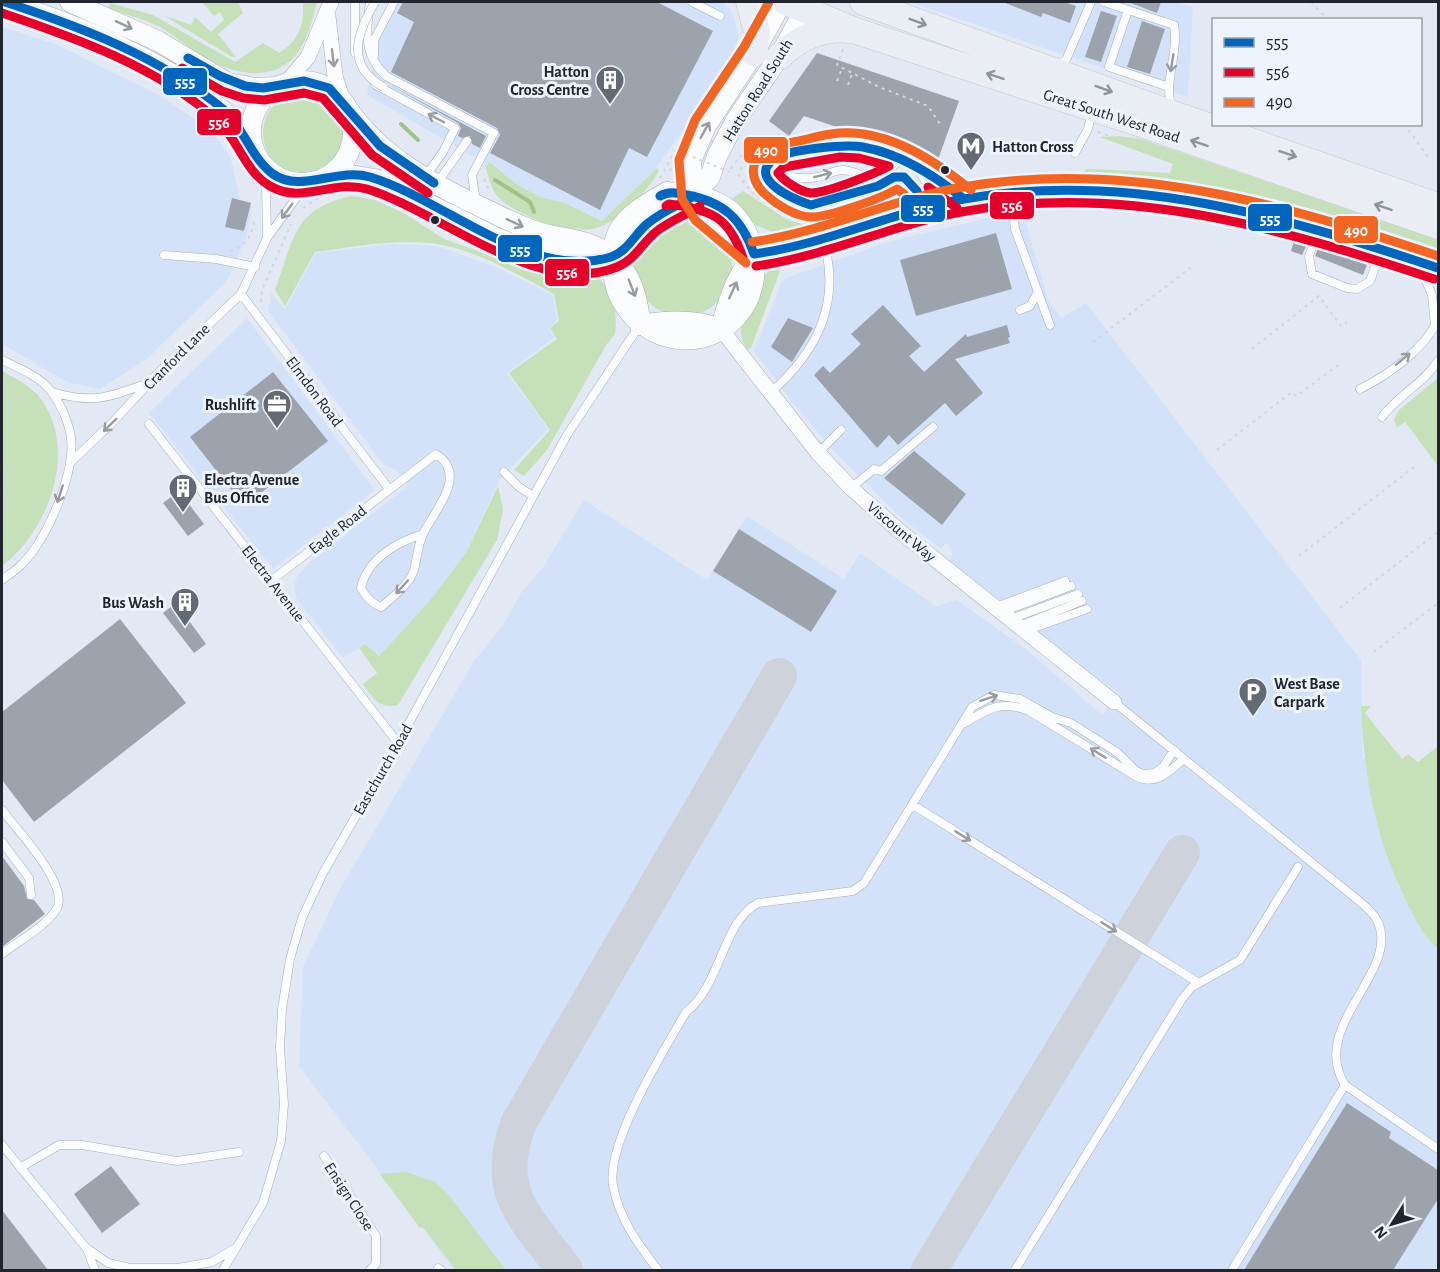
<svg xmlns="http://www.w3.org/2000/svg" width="1440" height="1272" font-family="'Alegreya Sans',sans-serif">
	<rect width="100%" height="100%" fill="#e2e9f4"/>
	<path fill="#d4e2f9" d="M396,2H722L731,10L739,36L730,65L651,175L602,221L565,203L540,197L516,184L494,164H486L367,95L378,41Z
		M909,2H1175L1193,7L1188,97Z
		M2,27L55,44L159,95L212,131L230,156L240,199L252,202L247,236L227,281L148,358L100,389L67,382L2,344Z
		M1023,213L1048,300L1061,318L1086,303L1361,660L1363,758L1418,772L1438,756V1270H454L299,1066L303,967L340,889L474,661L503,625L521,593L543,567L584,500L707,580L747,516L844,579L860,553L936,606L957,600L1027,650L1102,715L1120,694L945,567L953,553L947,542L941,549L898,515L834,451L791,401L754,351L782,281L789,277L887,242L1004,214Z
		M390,244L437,246L496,267L553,295L557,320L549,329L555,337L507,373L548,429L499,480L466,553L427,604L383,653L379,657L365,644L343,658L296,598L294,585L298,575L311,561L408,486L396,470L384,465L268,311L271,293L285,309L316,253Z
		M247,318L375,490L273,569L149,413Z"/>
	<path fill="#c6e0ba" d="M202,2H238L243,13L218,34L236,57H232L163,15L191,25L195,17L211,32L224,20L220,12L214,16Z
		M303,2H317C313,18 309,35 300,49C278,85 232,75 202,56C188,47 175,36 160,27C144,19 125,14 108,9L110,3L153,15L235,62L263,43L279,53C300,40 304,25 303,2Z
		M263 133a41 41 0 1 1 82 0a41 41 0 1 1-82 0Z
		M1119,136L1141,139L1438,240V256C1354,228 1267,192 1178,181C1147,177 1114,177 1082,175L1086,169H1096L1170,173L1173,164L1100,137Z
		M490,162L516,184L540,197L565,203L602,221L657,168L659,171C647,191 622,219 599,227C572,237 516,216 497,196C490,188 489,176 485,166Z
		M743,191L788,220L803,224L802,234L789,239L756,225L732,199Z
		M905,192L904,198L899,203L836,226L807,233L804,222L816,221Z
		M351,196L375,200L405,214L444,239L536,272L571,278L577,268C609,276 619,303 615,334L606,345L547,450L524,476L514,470L550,430L509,373L557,339L550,328L559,321L554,294C516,274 474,248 430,243C392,239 353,247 315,252L285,306L275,290C294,240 292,209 351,196Z
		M634 267a49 49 0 1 1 98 0a49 49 0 1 1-98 0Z
		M776,265L780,271L751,348L748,350C743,343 740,336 741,327C744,311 762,272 776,265Z
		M2,371C17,379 36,389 45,405C76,457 47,532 2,566Z
		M1438,378V466L1405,422L1397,428L1394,419L1399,410Z
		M498,486L503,509L497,540L398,705C380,710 373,698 363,684L377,673L359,648L365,644L379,656L427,604L466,553Z
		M1361,706H1371L1365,713L1402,759L1408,754L1418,762L1438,746V949C1421,934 1414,917 1404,896C1374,835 1364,773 1361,706Z
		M407,1172L435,1182L447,1193L506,1270H456L423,1227L420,1228L380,1174Z"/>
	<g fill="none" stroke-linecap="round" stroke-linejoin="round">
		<path stroke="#a2c288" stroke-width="4" d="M401,124L418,140
			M495,180L530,202L534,212"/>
		<path stroke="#ced2da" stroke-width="36" d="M565,1270C526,1218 492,1192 519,1122L779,676
			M929,1270L1182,853"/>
	</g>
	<path fill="#9da3ac" d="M403,2H657L713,31L647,157L629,148L600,210L490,153L500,135L497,128L391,72L414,22L397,13Z
		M1003,2H1064L1076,6L1070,23L1043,13L1041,17Z
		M1128,2H1161L1157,13Z
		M1101,11L1117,16L1101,62L1085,57Z
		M1142,21L1165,29L1150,74L1127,67Z
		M817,53L959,101L935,168L914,153L804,116L789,136L769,121Z
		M388,84L486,136L480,148L472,144L470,136L462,138L458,136L461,128L458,123Z
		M232,198L251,203L244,231L225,227Z
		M996,233L1012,289L916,316L900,260Z
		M1295,238L1308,242L1302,255L1291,251Z
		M1319,246L1368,262L1363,275L1315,256Z
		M883,305L921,346L909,356L924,372L966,334L967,337L1007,325L1010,337L1008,338L1010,343L955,359L983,393L956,416L945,403L898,445L889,435L877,448L814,375L823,366L830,373L861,344L851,334Z
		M788,318L813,328L792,362L771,347Z
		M273,372L328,441L244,506L190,437Z
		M914,451L966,494L942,525L884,478Z
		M179,491L204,524L188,536L163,503Z
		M739,529L837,591L811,632L713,571Z
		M176,603L206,644L194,653L163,613Z
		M120,619L186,703L34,822L2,780V712Z
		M2,856L24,886L27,899L34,900L45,914L2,947Z
		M1347,1103L1391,1132L1389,1138L1438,1170V1199L1393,1270H1244Z
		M111,1166L140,1204L102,1233L74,1194Z
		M2,1210L48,1270H2Z"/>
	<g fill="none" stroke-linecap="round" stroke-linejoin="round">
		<g stroke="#a8aeb7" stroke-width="9">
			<path id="service" d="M355,2V53
				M370,2C366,30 363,55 386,76L494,133L472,175L476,202
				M692,2L720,16
				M1104,2L1128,10L1109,67L1169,87
				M1128,10L1174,25C1179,53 1164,80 1171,107
				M374,55V40L394,2
				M1058,65L1066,60L1091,2
				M376,85L455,128L443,152L425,177
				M1075,153L1088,129L1092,111
				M262,164L266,183L267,238
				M917,167L927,184L922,201
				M766,169C782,175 799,181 817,177C825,176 836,169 844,170C858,172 866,180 881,175C890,173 894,162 903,159
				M437,183L467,141
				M1011,193L1015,229L1050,325
				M922,208C921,197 914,183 904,177H894L878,186L811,205C797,203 753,182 769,163C779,152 791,155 803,152C817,149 830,144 844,145C888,146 928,170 960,197
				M1319,229L1309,256L1312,274L1347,288L1357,289L1370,281L1382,249
				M164,255L216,259L255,267
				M1420,266L1432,295L1435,326
				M241,294L389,489
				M1020,310L1030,306L1037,294
				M2,360C19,368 39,376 51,391C60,403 69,422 71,438C75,474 48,537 23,563C17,570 8,575 2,580
				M1360,389C1388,375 1424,350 1438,320
				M52,392C93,404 106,398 146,384
				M770,393C817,352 841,304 824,242
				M1382,417C1398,395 1423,384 1438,361
				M149,424L398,743
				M818,453L841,430
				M70,463L112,423L160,371L241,294L267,238L307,183
				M504,472L519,487L533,496
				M851,488L874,469L881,471L933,427
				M272,580L436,454C469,475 434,511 423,534C418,545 417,558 414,570C410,584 392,598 381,607C371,603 366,597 361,588C367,559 397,542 423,534
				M996,607L1065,581
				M1002,612L1071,586
				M1011,619L1078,594
				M1019,626L1082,601
				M1025,631L1087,609
				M1114,702L1353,896C1361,903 1373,911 1378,922C1400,973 1308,1026 1345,1085L1438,1149
				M965,723C988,708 1003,700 1029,711L1137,777C1157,786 1169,771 1184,759
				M913,805L1199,983
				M2,810C17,830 72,887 56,910C44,928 18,941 2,954
				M2,842L29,878L31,895
				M2,1145L87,1249L95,1270
				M324,1156L376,1236V1264L370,1270
				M20,1168L59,1145H82L177,1161L239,1152
				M88,1249L108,1263L126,1267
				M178,1268L212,1262L234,1249
				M438,1268L441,1270
				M119,1270L126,1268H177L183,1270
				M223,1270L263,1203L281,1141L284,1104L280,1048L282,1009L290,959L302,918L323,873L398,743L567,435L639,326
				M658,1270C638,1244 619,1219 613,1185C606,1143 664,1050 686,1012C721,986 722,922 758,903L853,891L864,883L972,707L994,695L1020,699L1052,717L1071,723L1118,753L1136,771L1143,774L1155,773L1163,767L1174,750
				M1015,1270L1182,999L1192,987L1240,960L1298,867
				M1232,1270L1345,1085"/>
		</g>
		<g stroke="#a8aeb7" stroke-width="16">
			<path id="minor" d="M328,16L335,76L343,101
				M286,83L308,57L331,2
				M721,329L818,453L851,488L897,529L1114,702"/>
		</g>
		<g stroke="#a8aeb7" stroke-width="21">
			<path id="tertiary" d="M5,2C76,24 214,78 251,145
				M70,2L158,41L228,83L255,88L277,87
				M251 132a51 51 0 1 1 102 0a51 51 0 1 1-102 0Z
				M348,109C381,157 432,184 483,208C501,217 519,226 538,232C564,240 589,238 611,256C631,272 639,300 640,325
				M329,176L345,174L380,180L495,237L533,252L589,262L612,257L631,245L649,222L694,196L710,177L717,156L736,120L779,57L809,2
				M667,192C683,194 701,195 716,202C757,220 767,282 738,315C696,365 615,333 613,268C612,257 613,242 618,232C626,215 651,201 667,192Z
				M754,254C828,247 893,213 964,199C1131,168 1283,215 1438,268
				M754,254L705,214L694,196L691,161L706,126L754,53L782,2
				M640,325C667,320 695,319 721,329
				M721,329C727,302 736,276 754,254"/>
		</g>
		<g stroke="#c4c7cd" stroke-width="27">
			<path id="trunk" d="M749,2L757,32L754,53
				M786,2L856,31L1147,126L1438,226
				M863,2L1173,114L1438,206
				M779,57C798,38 823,27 850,30"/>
		</g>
		<path stroke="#d4d7da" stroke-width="2" stroke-dasharray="3 4.5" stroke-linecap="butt" d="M1311,2L1328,20
			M843,49L837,65L879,87L928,106L940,124
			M837,81L842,68
			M848,85L852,74
			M1404,124L1429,158
			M1098,132L1438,248
			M848,136L851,128L859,129L922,150L938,161
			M742,149L760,160
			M747,153L739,175C752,198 777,211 801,221L803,229
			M245,160L255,186
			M731,169C748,143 767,129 797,137C813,130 826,128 843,134
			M670,171L674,162
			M660,178L682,139
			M484,179L490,192
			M303,208L325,193
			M801,221L847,210L904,189
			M230,251C248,246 252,234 255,217
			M580,277L608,330L609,339
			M261,302L262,290L291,224
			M1093,342L1194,265
			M1252,349L1319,296L1341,326L1347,322
			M2,412L31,390
			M2,429C19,416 8,392 6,374
			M1217,450L1288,395L1292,392L1296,396L1340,364
			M2,473L7,478L9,486L2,498
			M4,474L11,464L15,465L7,478
			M2,511L5,496
			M2,549L15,559
			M1299,556L1418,464
			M1340,608L1438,532
			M1374,652L1438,603"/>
		<use href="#service" stroke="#fbfcfd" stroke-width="8"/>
		<use href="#minor" stroke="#fbfcfd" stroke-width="15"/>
		<use href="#tertiary" stroke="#fbfcfd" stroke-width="20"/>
		<use href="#trunk" stroke="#eaeef4" stroke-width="26"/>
		<g stroke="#a8aeb7" stroke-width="9" stroke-linecap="butt">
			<path id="service-bridge" d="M375,2C357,33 345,65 383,87"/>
		</g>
		<path stroke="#d4d7da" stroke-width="2" stroke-dasharray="3 4.5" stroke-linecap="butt" d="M679,151L729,172"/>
		<use href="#service-bridge" stroke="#fbfcfd" stroke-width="8"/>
		<g stroke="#edf4fe" stroke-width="14">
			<path id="bus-1" d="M5,2C81,27 161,57 224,110C244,128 251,158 273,174C301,194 336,167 370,177C444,199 530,282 611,257C627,252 635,234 647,224C661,212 679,205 694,196
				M188,58L220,76L245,86L263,88L304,81L329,88L380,146L434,183
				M660,196C669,191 677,193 687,195C724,202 742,219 754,254
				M922,210L917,191L904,177H894L878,186L811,205C796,201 747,179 773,160C786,149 846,144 863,147C901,154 934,175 964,199
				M754,254C827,244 892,212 964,199C1127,170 1285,217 1438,268"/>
		</g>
		<g stroke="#edf4fe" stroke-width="14">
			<path id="bus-2" d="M2,13C76,38 157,67 216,119C238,138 244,171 270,186C302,205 333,179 367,189C439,211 539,299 617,267C635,260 642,243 657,231C670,221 686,215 700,206
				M182,68L222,91L243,98L264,100L304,93L323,98L372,155L428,193
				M840,157L859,158L889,166C874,174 827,193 811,193C800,192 784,181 778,173L784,167Z
				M666,206L669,204C711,210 729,216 743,258
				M934,208L928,187L957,208
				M756,266C829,256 895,223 967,211C1128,183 1283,229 1434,279"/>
		</g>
		<g stroke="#edf4fe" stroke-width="14">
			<path id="bus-3" d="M910,212L904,194L897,189C882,198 827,218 810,217C795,216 777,205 766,195C758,188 751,177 754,166C760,145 781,144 799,141C812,138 825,134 839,133C889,130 934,160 971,190
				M752,242C825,232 891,199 963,187C1127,159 1284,204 1438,256
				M746,263L695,220L682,199L679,160L695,120L744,47L769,2"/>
		</g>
		<use href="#bus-1" stroke="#0065bd" stroke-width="9"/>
		<use href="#bus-2" stroke="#e4002b" stroke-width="9"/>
		<use href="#bus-3" stroke="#f26522" stroke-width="9"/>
	</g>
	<defs><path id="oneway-shaft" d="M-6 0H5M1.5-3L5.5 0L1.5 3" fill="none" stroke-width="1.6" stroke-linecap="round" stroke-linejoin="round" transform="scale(1.5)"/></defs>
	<g stroke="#8f949b">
		<use href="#oneway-shaft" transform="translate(918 22) rotate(20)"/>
		<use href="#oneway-shaft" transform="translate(995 76) rotate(-162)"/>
		<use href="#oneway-shaft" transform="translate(1104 89) rotate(20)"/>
		<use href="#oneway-shaft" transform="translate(1199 143) rotate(-161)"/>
		<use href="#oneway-shaft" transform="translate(1288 154) rotate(19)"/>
		<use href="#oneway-shaft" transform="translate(1383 207) rotate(-161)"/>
	</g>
	<g stroke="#989ba0">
		<use href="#oneway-shaft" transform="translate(124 25) rotate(25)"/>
		<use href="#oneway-shaft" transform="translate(333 58) rotate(83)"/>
		<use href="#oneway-shaft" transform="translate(1172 63) rotate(99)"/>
		<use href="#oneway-shaft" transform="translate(436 118) rotate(-152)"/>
		<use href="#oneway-shaft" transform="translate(705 130) rotate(-61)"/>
		<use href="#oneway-shaft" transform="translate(823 175) rotate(-14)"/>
		<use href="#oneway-shaft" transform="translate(287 211) rotate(126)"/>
		<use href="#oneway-shaft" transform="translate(515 223) rotate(25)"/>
		<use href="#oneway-shaft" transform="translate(632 288) rotate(69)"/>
		<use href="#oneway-shaft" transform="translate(733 290) rotate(-65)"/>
		<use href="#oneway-shaft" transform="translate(1403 359) rotate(-39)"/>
		<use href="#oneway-shaft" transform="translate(110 425) rotate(136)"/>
		<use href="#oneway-shaft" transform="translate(60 494) rotate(108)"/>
		<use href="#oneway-shaft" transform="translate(402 587) rotate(132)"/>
		<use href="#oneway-shaft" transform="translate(989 698) rotate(-18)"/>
		<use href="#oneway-shaft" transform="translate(1098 753) rotate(-148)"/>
		<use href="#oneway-shaft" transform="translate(963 836) rotate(32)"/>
		<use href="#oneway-shaft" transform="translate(1109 927) rotate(32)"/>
	</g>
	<defs>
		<g id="building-pin" transform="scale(1.5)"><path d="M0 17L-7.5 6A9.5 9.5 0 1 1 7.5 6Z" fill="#646a74" stroke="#edf4fe"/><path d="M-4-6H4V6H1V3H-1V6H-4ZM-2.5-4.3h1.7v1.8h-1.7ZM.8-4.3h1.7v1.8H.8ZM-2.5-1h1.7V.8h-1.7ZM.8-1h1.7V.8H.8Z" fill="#fff"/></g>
		<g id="metro-pin" transform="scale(1.5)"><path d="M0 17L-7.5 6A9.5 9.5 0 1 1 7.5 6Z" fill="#646a74" stroke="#edf4fe"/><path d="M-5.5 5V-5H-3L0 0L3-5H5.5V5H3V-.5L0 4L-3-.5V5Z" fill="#fff"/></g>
		<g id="office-pin" transform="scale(1.5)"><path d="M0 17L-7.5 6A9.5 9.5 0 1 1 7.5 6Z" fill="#646a74" stroke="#edf4fe"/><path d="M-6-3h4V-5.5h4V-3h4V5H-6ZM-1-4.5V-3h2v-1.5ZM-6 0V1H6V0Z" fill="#fff"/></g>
		<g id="parking-pin" transform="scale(1.5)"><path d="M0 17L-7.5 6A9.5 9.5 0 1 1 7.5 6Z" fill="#646a74" stroke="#edf4fe"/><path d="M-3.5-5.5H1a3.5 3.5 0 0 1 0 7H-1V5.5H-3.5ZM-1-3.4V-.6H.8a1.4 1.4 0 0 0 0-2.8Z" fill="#fff"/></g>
	</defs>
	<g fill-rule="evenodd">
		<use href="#building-pin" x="610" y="80"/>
		<use href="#metro-pin" x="971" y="146"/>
		<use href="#office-pin" x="277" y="404"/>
		<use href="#building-pin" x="183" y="488"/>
		<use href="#building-pin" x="185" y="602"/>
		<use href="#parking-pin" x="1253" y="692"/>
	</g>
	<g fill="#20252f" stroke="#edf4fe" stroke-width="2">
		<circle cx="945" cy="170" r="5"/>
		<circle cx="435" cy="220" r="5"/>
	</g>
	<g text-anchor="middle" stroke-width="6" stroke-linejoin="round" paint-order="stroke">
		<g font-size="16" font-weight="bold" fill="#20252f" stroke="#edf4fe" text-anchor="end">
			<text x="589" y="77">Hatton<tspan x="589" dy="18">Cross Centre</tspan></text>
			<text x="992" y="152" text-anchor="start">Hatton Cross</text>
			<text x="256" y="410">Rushlift</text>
			<text x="204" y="485" text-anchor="start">Electra Avenue<tspan x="204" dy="18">Bus Office</tspan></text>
			<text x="164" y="608">Bus Wash</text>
			<text x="1274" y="689" text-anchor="start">West Base<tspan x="1274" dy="18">Carpark</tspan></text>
		</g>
		<g font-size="16" fill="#20252f" stroke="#edf4fe">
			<text transform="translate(757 90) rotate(-58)" y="6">Hatton Road South</text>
			<text transform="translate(1112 115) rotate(18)" y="6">Great South West Road</text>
			<text transform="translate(176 356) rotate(-45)" y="6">Cranford Lane</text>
			<text transform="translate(315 391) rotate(53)" y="6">Elmdon Road</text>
			<text transform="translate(337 529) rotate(-38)" y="6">Eagle Road</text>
			<text transform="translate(902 531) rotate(40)" y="6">Viscount Way</text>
			<text transform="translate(274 583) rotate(52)" y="6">Electra Avenue</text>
			<text transform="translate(382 769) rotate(-60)" y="6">Eastchurch Road</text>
			<text transform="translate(350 1196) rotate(57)" y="6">Ensign Close</text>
		</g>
	</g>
	<g stroke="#edf4fe" stroke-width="2">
		<rect x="162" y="67" width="46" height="29" rx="6" fill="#0065bd"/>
		<rect x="196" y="108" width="46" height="28" rx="6" fill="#e4002b"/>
		<rect x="743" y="136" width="46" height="28" rx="6" fill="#f26522"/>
		<rect x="989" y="191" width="46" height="29" rx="6" fill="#e4002b"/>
		<rect x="900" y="194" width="46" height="29" rx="6" fill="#0065bd"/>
		<rect x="1247" y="203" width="46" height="29" rx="6" fill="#0065bd"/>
		<rect x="1333" y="215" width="46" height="29" rx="6" fill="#f26522"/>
		<rect x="497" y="234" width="46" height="29" rx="6" fill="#0065bd"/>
		<rect x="544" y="258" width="46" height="29" rx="6" fill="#e4002b"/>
	</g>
	<g font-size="16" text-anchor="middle" font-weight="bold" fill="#fff">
		<text x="185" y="87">555</text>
		<text x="219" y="128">556</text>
		<text x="766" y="156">490</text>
		<text x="1012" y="211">556</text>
		<text x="923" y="214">555</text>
		<text x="1270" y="224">555</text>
		<text x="1356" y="236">490</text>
		<text x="520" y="255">555</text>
		<text x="567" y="278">556</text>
	</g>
	<rect width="1440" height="1272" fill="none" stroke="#20252f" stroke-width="6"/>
	<rect x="1212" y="18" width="210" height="108" fill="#edf4fe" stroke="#9ba1ab" stroke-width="1.5"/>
	<rect x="1224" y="38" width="30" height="9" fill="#0065bd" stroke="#9ba1ab" stroke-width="1.5"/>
	<text x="1266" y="48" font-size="18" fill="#20252f">555</text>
	<rect x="1224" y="68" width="30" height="9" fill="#e4002b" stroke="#9ba1ab" stroke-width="1.5"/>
	<text x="1266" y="78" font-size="18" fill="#20252f">556</text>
	<rect x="1224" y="98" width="30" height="9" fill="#f26522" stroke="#9ba1ab" stroke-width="1.5"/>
	<text x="1266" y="108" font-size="18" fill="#20252f">490</text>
	<g transform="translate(1392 1224) rotate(233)" stroke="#edf4fe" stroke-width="4.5" paint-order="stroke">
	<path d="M0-4.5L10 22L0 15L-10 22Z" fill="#20252f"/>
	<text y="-9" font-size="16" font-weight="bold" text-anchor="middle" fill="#20252f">N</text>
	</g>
</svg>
